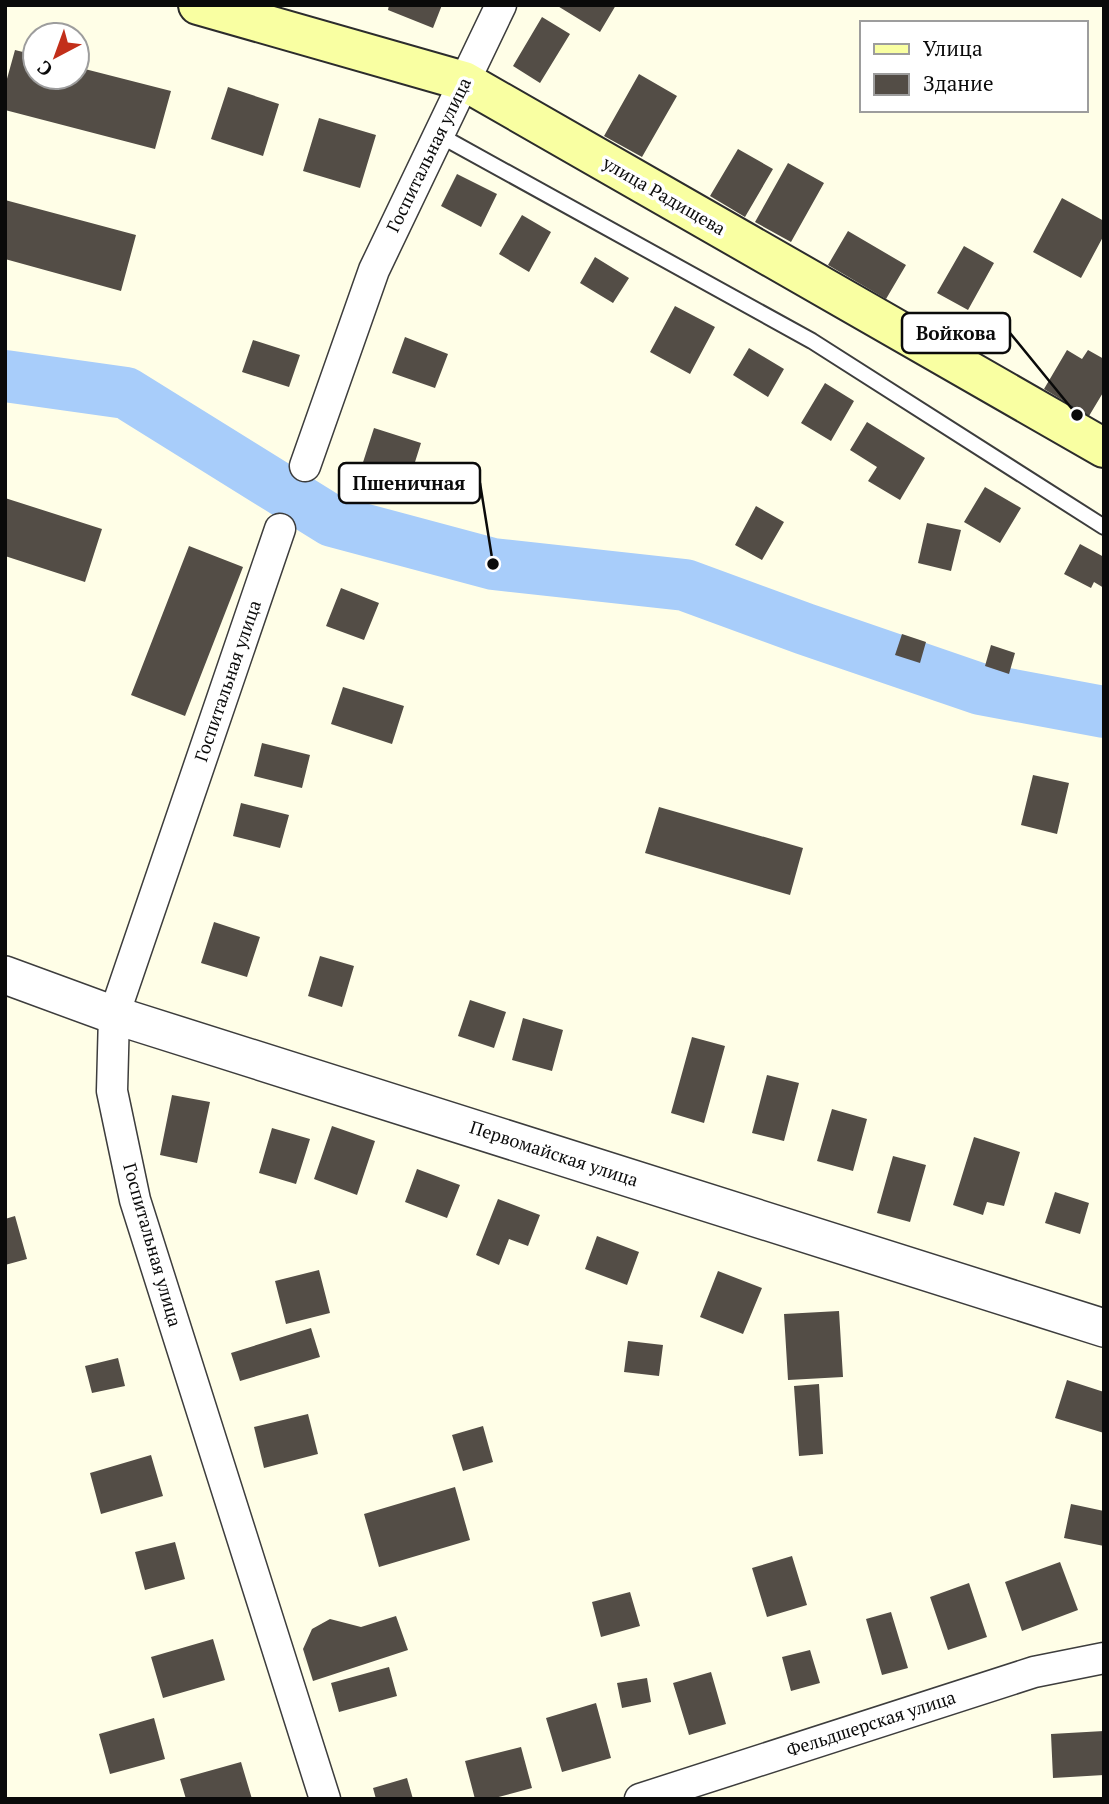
<svg xmlns="http://www.w3.org/2000/svg" width="1109" height="1804" font-family="'PT Serif',serif">
	<rect width="100%" height="100%" fill="#fffee7"/>
	<g fill="none" stroke-linecap="round" stroke-linejoin="round">
		<path stroke="#a8cdfa" stroke-width="52" d="M5,376L126,393L332,521L493,564L685,585L805,629L980,689L1104,712"/>
	</g>
	<path fill="#534d46" d="M389,5H442L433,28L388,10Z
		M556,5H616L600,32Z
		M542,17L570,34L540,83L513,66Z
		M15,50L35,55V77H77V67L171,91L155,149L5,110V86Z
		M639,74L677,96L642,157L604,136Z
		M228,87L279,104L263,156L211,139Z
		M319,118L376,135L360,188L303,171Z
		M738,149L773,169L745,217L710,196Z
		M788,163L824,183L791,242L755,222Z
		M457,174L497,194L481,227L441,206Z
		M1062,198L1104,221V235L1081,278L1033,252Z
		M5,200L136,235L121,291L5,259Z
		M522,215L551,232L529,272L499,254Z
		M848,231L906,265L886,299L828,265Z
		M964,246L994,263L968,310L937,293Z
		M595,257L629,278L613,303L580,283Z
		M675,306L715,327L690,374L650,352Z
		M405,337L448,354L435,388L392,373Z
		M253,340L300,355L289,387L242,372Z
		M749,348L784,369L768,397L733,375Z
		M1067,350L1082,359L1088,350L1104,359V391L1089,416L1044,389Z
		M825,383L854,401L831,441L801,423Z
		M867,422L925,458L900,500L868,481L877,467L850,450Z
		M374,428L421,443L404,497L357,481Z
		M985,487L1021,508L1000,543L964,522Z
		M5,498L102,529L85,582L5,556Z
		M756,506L784,522L762,560L735,545Z
		M927,523L961,530L951,571L918,563Z
		M1080,544L1104,557V588L1094,582L1091,588L1064,574Z
		M189,546L243,567L185,716L131,695Z
		M341,588L379,603L364,640L326,626Z
		M902,634L926,642L920,663L895,655Z
		M991,645L1015,653L1009,674L985,666Z
		M343,687L404,706L392,744L331,724Z
		M262,743L310,755L302,788L254,776Z
		M1033,775L1069,783L1057,834L1021,825Z
		M241,803L289,815L280,848L233,836Z
		M659,807L803,848L790,895L645,853Z
		M214,922L260,937L247,977L201,963Z
		M320,956L354,966L342,1007L308,996Z
		M470,1000L506,1012L494,1048L458,1036Z
		M523,1018L563,1030L552,1071L512,1060Z
		M692,1037L725,1046L704,1123L671,1113Z
		M767,1075L799,1083L784,1141L752,1133Z
		M172,1095L210,1102L197,1163L160,1155Z
		M832,1109L867,1119L853,1171L817,1161Z
		M332,1126L375,1141L357,1195L314,1179Z
		M272,1128L310,1139L296,1184L259,1173Z
		M974,1137L1020,1152L1004,1206L987,1202L983,1215L953,1205Z
		M893,1156L926,1165L910,1222L877,1213Z
		M417,1169L460,1185L447,1218L405,1202Z
		M1055,1192L1089,1203L1080,1234L1045,1223Z
		M498,1199L540,1215L528,1246L509,1239L499,1265L476,1255Z
		M15,1216L27,1259L5,1265V1219Z
		M597,1236L639,1252L627,1285L585,1269Z
		M319,1270L330,1313L286,1324L275,1281Z
		M718,1271L762,1288L743,1334L700,1317Z
		M839,1311L843,1377L788,1380L784,1314Z
		M311,1328L320,1357L240,1381L231,1353Z
		M628,1341L663,1345L659,1376L624,1372Z
		M118,1358L125,1386L92,1393L85,1366Z
		M1067,1380L1104,1392V1433L1055,1418Z
		M819,1384L823,1454L799,1456L794,1386Z
		M308,1414L318,1454L264,1468L254,1427Z
		M483,1426L493,1462L463,1471L452,1435Z
		M151,1455L163,1496L101,1514L90,1473Z
		M455,1487L470,1540L379,1567L364,1514Z
		M1071,1504L1104,1511V1546L1064,1538Z
		M175,1542L185,1579L145,1590L135,1552Z
		M792,1556L807,1605L767,1617L752,1568Z
		M1060,1562L1078,1610L1022,1631L1005,1582Z
		M969,1583L987,1637L948,1650L930,1597Z
		M630,1592L640,1626L601,1637L592,1602Z
		M891,1612L908,1668L882,1675L866,1619Z
		M396,1616L408,1650L313,1681L303,1649L312,1629L330,1619L361,1627Z
		M213,1639L225,1680L163,1698L151,1657Z
		M810,1650L820,1683L791,1691L782,1657Z
		M389,1667L397,1696L339,1712L331,1683Z
		M711,1672L726,1724L689,1735L673,1683Z
		M647,1678L651,1702L622,1708L617,1683Z
		M596,1703L611,1758L562,1772L546,1718Z
		M154,1718L165,1759L110,1774L99,1734Z
		M1104,1731V1775L1053,1778L1051,1734Z
		M521,1747L532,1788L491,1799H475L465,1761Z
		M241,1762L252,1799H186L180,1779Z
		M407,1778L413,1799H376L373,1788Z"/>
	<g fill="none" stroke-linecap="round" stroke-linejoin="round">
		<g stroke="#3d3d3d" stroke-width="18">
			<path id="service" d="M439,135L812,341L1104,527"/>
		</g>
		<g stroke="#3d3d3d" stroke-width="33">
			<path id="minor" d="M305,466L374,270L501,5
				M280,529L114,1015L112,1091L135,1200L325,1799
				M640,1799L1034,1672L1104,1658"/>
		</g>
		<g stroke="#3d3d3d" stroke-width="40">
			<path id="tertiary" d="M5,975L114,1015L1104,1328"/>
		</g>
		<g stroke="#2c2c2c" stroke-width="42">
			<path id="secondary" d="M198,5L464,81L1104,448"/>
		</g>
		<use href="#service" stroke="#fff" stroke-width="14"/>
		<use href="#minor" stroke="#fff" stroke-width="30"/>
		<use href="#tertiary" stroke="#fff" stroke-width="37"/>
		<use href="#secondary" stroke="#f9ffa2" stroke-width="38"/>
	</g>
	<g text-anchor="middle" stroke-width="7" stroke-linejoin="round" paint-order="stroke">
		<g font-size="18" fill="#0a0a0a" stroke="#fff">
			<text transform="translate(429 155) rotate(-64)" y="6">Госпитальная улица</text>
			<text transform="translate(664 196) rotate(30)" y="6">улица Радищева</text>
			<text transform="translate(228 681) rotate(-71)" y="6">Госпитальная улица</text>
			<text transform="translate(554 1154) rotate(18)" y="6">Первомайская улица</text>
			<text transform="translate(152 1245) rotate(74)" y="6">Госпитальная улица</text>
			<text transform="translate(871 1724) rotate(-18)" y="6">Фельдшерская улица</text>
		</g>
	</g>
	<path fill="none" stroke="#0a0a0a" stroke-width="2.5" d="M1077 415L1010 333M493 564L480 483"/>
	<g fill="#0a0a0a" stroke="#fff" stroke-width="2.5">
		<circle cx="1077" cy="415" r="7"/>
		<circle cx="493" cy="564" r="7"/>
	</g>
	<g fill="#fff" stroke="#0a0a0a" stroke-width="2.5">
		<rect x="902" y="313" width="108" height="40" rx="7"/>
		<rect x="339" y="463" width="141" height="40" rx="7"/>
	</g>
	<g font-size="19" text-anchor="middle" font-weight="bold" fill="#0a0a0a">
		<text x="956" y="340">Войкова</text>
		<text x="409" y="490">Пшеничная</text>
	</g>
	<rect width="1109" height="1804" fill="none" stroke="#0a0a0a" stroke-width="14"/>
	<rect x="860" y="21" width="228" height="91" fill="#ffffff" stroke="#9d9d9d" stroke-width="2"/>
	<rect x="874" y="44" width="35" height="10" fill="#f9ffa2" stroke="#9d9d9d" stroke-width="2"/>
	<text x="923" y="56" font-size="21" fill="#0a0a0a">Улица</text>
	<rect x="874" y="74" width="35" height="21" fill="#534d46" stroke="#9d9d9d" stroke-width="2"/>
	<text x="923" y="91" font-size="21" fill="#0a0a0a">Здание</text>
	<g transform="translate(56 56) rotate(221)"><circle r="33" fill="#ffffff" stroke="#9d9d9d" stroke-width="2"/>
	<path d="M0-5L12 26L0 18L-12 26Z" fill="#c22f1a"/>
	<text y="-10" font-size="19" font-weight="bold" text-anchor="middle" fill="#0a0a0a">С</text>
	</g>
</svg>
